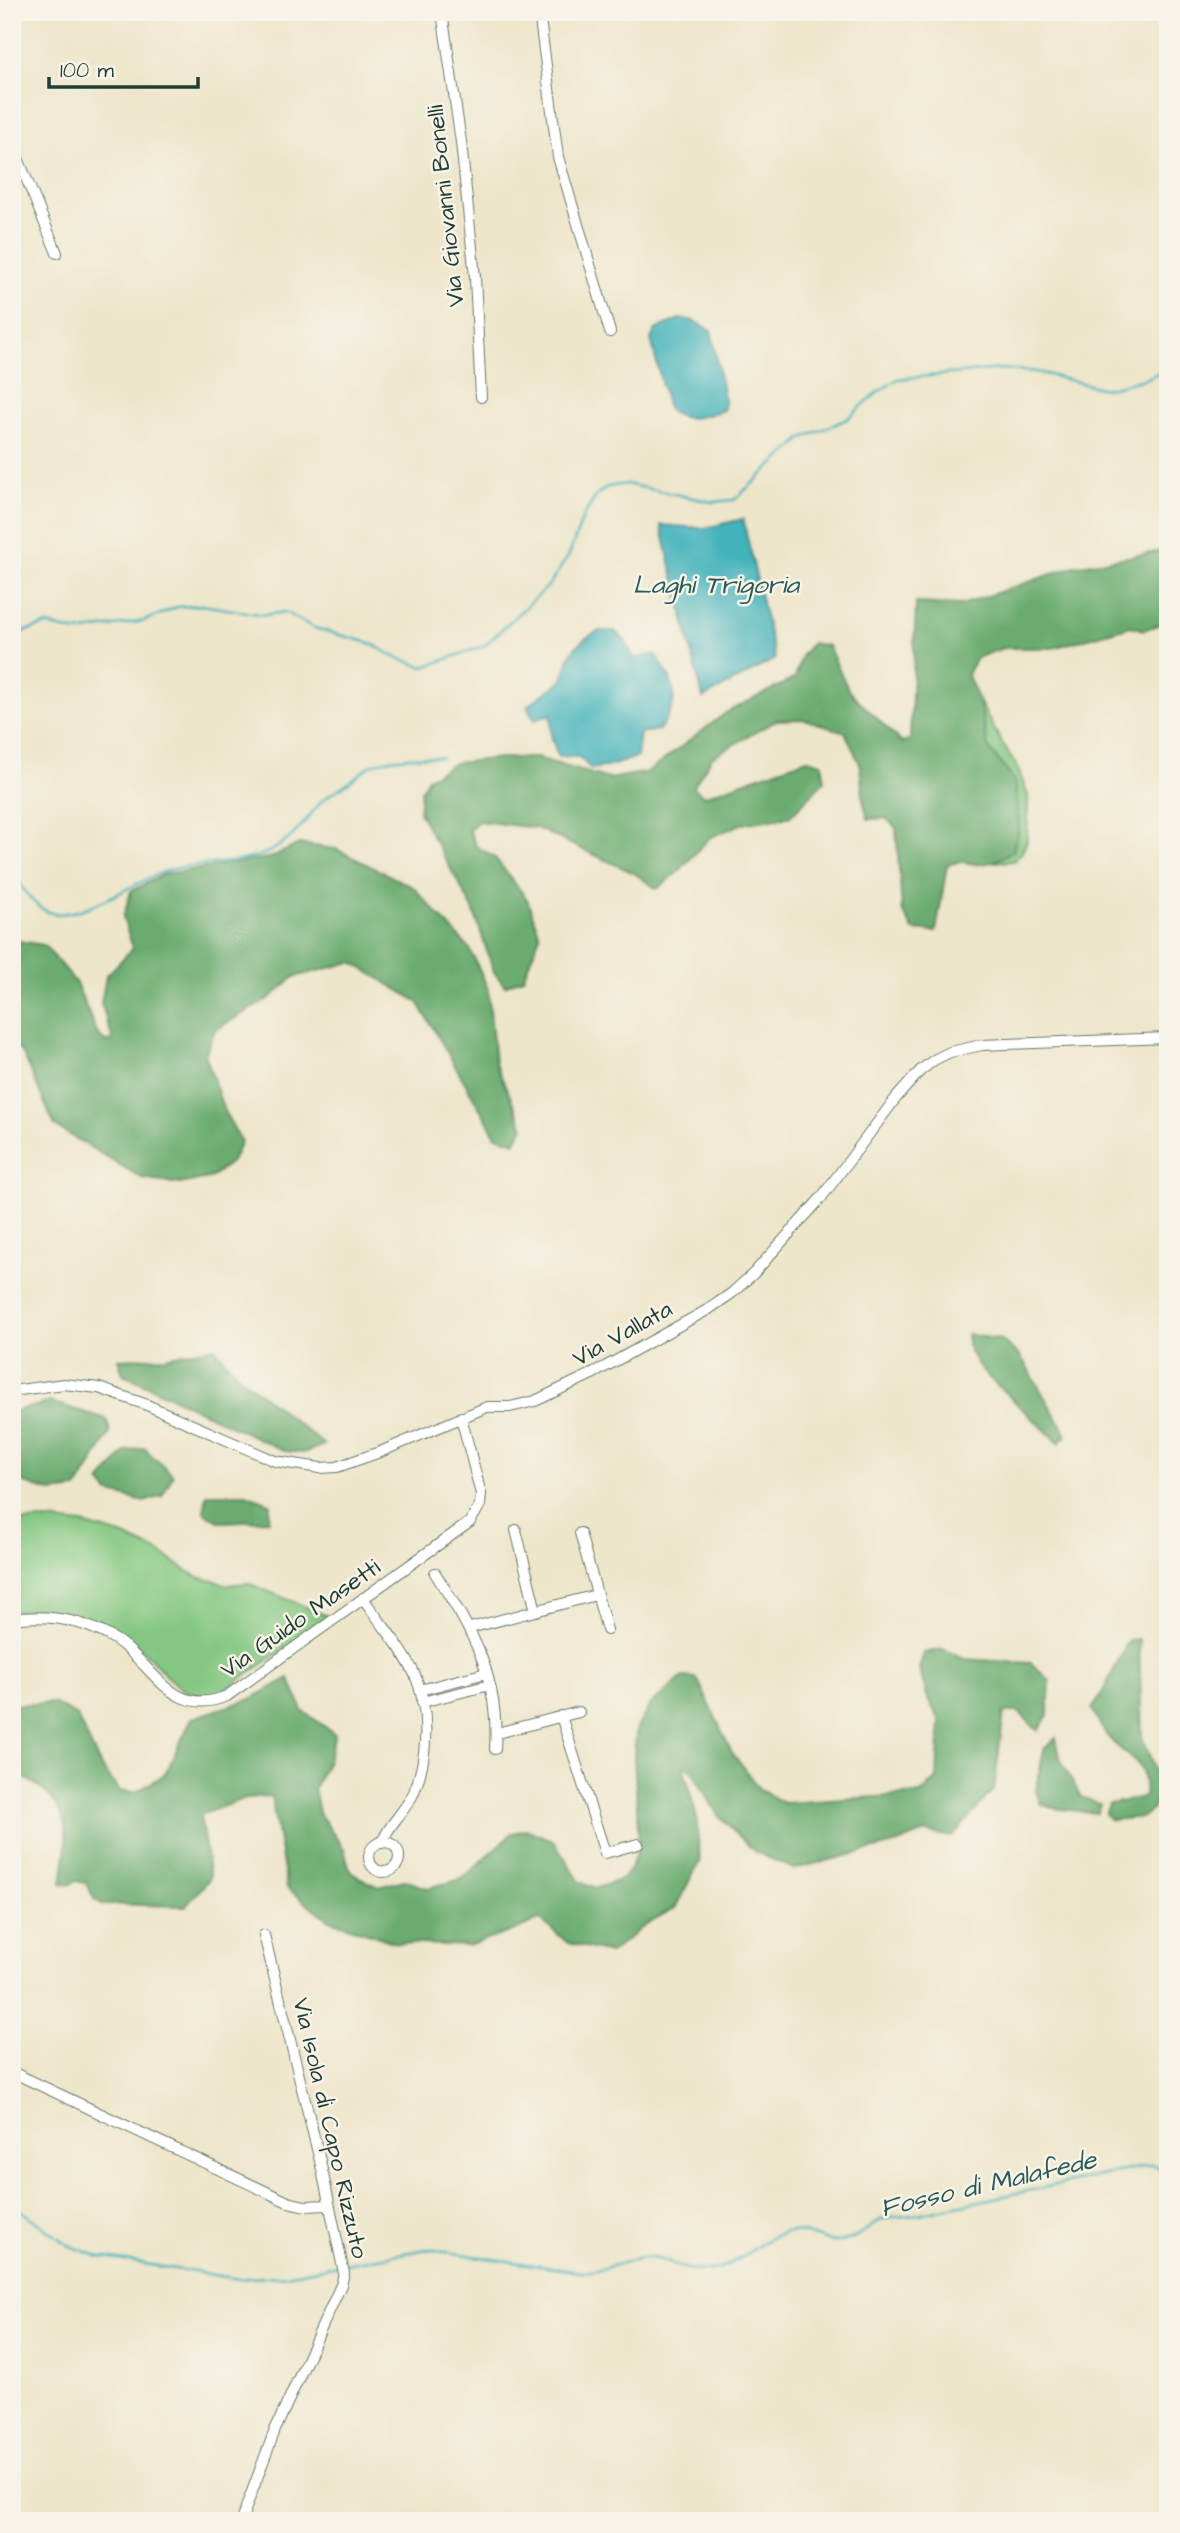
<svg xmlns="http://www.w3.org/2000/svg" width="1180" height="2533" font-family="'Architects Daughter',sans-serif">
	<rect width="100%" height="100%" fill="#f7f3e8"/>
	<filter id="ink" filterUnits="userSpaceOnUse"><feTurbulence type="fractalNoise" baseFrequency=".0143" numOctaves="2"/><feDisplacementMap in="SourceGraphic" scale="14" xChannelSelector="R" yChannelSelector="G"/><feConvolveMatrix kernelMatrix="1 2 1 2 8 2 1 2 1" color-interpolation-filters="sRGB"/></filter>
	<filter id="wash" filterUnits="userSpaceOnUse"><feTurbulence type="fractalNoise" baseFrequency=".00686" numOctaves="4" result="noise"/><feDisplacementMap in="SourceGraphic" scale="28" xChannelSelector="R" yChannelSelector="G"/><feGaussianBlur stdDeviation="1.57" result="paint"/><feColorMatrix in="noise" values="0 0 0 0 0 0 0 0 0 0 0 0 0 0 0 0 0 1.4 0 .05"/><feComposite in="paint" operator="in"/></filter>
	<g filter="url(#wash)">
		<rect width="100%" height="100%" fill="#eee6cb"/>
		<path fill="#83c781" stroke="#51825a" stroke-width="2" d="M979,701L1003,745L1017,766L1028,796L1027,841L1022,852L1014,861L994,862L1013,851L1019,828L1015,782L988,747Z
			M47,1520L83,1524L122,1535L159,1552L195,1576L228,1585L248,1583L330,1617L222,1692C179,1708 165,1668 139,1647C131,1640 121,1634 112,1629C80,1612 47,1609 12,1612V1522Z"/>
		<path fill="#6aac6f" stroke="#447452" stroke-width="2" d="M1168,550V622L1143,630L1131,626L1053,648H1003L976,658L967,674L979,701L988,747L1015,782L1019,828L1013,851C1002,858 988,866 975,864C962,862 959,860 947,865L936,932L913,930L902,910L896,828L886,818L868,819L863,800L860,764L845,732L804,719L777,720L712,757L693,787L704,796L807,759L822,763L825,781L790,816L741,824L709,838L679,871L657,889L634,873L536,828L478,821L469,830L476,846L495,858L527,899L540,936L523,978L505,986L494,972L473,909L419,812L421,790L428,778L455,763L501,758H537L609,779L648,772L727,712L795,678L802,655L812,643L828,646L849,691L902,743L910,740L916,603L961,605L1075,566Z
			M299,844L336,849L413,887L470,949L488,989L495,1063L524,1127L515,1142L496,1136L418,1002L352,962L294,977L270,998L215,1030L205,1054L224,1111L241,1141L233,1160L212,1177L180,1184L142,1178L55,1126L23,1054L12,1042V940L44,945L76,983L97,1033L106,1043L113,1040L101,1003L106,976L133,948L123,918L131,891L165,874L273,857Z
			M967,1334L1001,1340L1021,1357L1067,1435L1059,1443L982,1371L969,1350Z
			M214,1347L238,1375L324,1445L303,1453L284,1451L123,1374L118,1359L165,1357Z
			M50,1402L107,1419L110,1433L77,1489L52,1492L12,1479V1412Z
			M144,1448L173,1475L162,1496L144,1502L108,1492L100,1482L126,1451Z
			M207,1494H246L270,1503L269,1520L220,1522L204,1512Z
			M1139,1639L1142,1736L1156,1773L1158,1798L1152,1810L1142,1817L1111,1820L1105,1815L1109,1804L1144,1797C1147,1756 1130,1762 1109,1738C1102,1731 1097,1718 1092,1709C1108,1688 1115,1663 1129,1640Z
			M943,1649L964,1659L1031,1663L1050,1681L1048,1715L1038,1731L1019,1712H1004L994,1789L952,1837L925,1832L898,1843L794,1869L755,1852L718,1815L691,1769L683,1766L696,1814L700,1861L675,1908L649,1922L610,1953L568,1943L540,1919L524,1927L468,1946L396,1943L330,1920L287,1888L271,1796L246,1798L200,1815L210,1878L186,1906L102,1904L95,1900L86,1883L76,1881L69,1885L61,1883C74,1828 67,1795 12,1772V1705L53,1703L77,1716L100,1765L119,1791L136,1792L165,1774L192,1718L251,1699L289,1678L303,1711L335,1734L327,1763L314,1788L319,1813L344,1849L351,1873L379,1887L404,1880L428,1888L462,1879L511,1834L526,1829L554,1841L580,1882L597,1888L622,1879L630,1869L639,1846L634,1753L637,1727L650,1705L683,1677L697,1678L731,1751L760,1790L784,1803L921,1794L937,1778L940,1721L928,1699L919,1668L924,1653Z
			M1056,1738L1061,1761L1081,1797L1100,1804L1097,1813L1052,1808L1040,1803L1036,1791L1044,1749Z"/>
		<path fill="#42b2bb" stroke="#307878" stroke-width="2" d="M679,319L691,320L711,330L725,403L723,410C704,416 686,424 668,410L651,339L655,330Z
			M743,519L775,659L703,698L661,525L705,528Z
			M599,631H615L625,641L634,658L655,654C675,683 683,700 659,730L640,733L637,757L610,766L591,769L579,757H558L551,735V714L535,720L527,706L563,680C567,655 576,641 599,631Z"/>
		<g fill="none" stroke-linecap="round" stroke-linejoin="round">
			<path stroke="#42b2bb" stroke-width="2.5" d="M12,635L46,625L78,632L144,621L177,607L202,605L264,615L285,612L314,628L370,643L395,657L424,667L484,646L549,585L569,555L583,517L597,495L607,487L626,484L712,502L734,500L803,438L847,419L878,392L898,379L1002,369L1037,372L1105,389L1148,378L1168,367
				M12,872C23,887 32,908 52,913C82,919 132,883 161,873C195,860 233,867 266,853C291,843 304,822 320,803C327,795 338,790 346,784C355,778 363,770 372,765C393,755 419,757 441,757
				M12,2204L68,2245L100,2257L239,2279L280,2276L338,2265
				M345,2264L427,2249L580,2272C603,2272 621,2260 643,2258C668,2256 683,2276 716,2269C743,2263 761,2237 787,2232C808,2229 824,2246 844,2241C859,2238 868,2227 881,2220C890,2216 903,2217 913,2215L1152,2165L1168,2169"/>
		</g>
	</g>
	<g filter="url(#ink)">
		<g fill="none" stroke-linecap="round" stroke-linejoin="round">
			<g stroke="#677869" stroke-width="12">
				<path id="minor" d="M442,12L461,142L475,277L481,397
					M539,12L558,157L610,332
					M12,144L57,253
					M12,1391L64,1384L99,1388L147,1405L275,1461L320,1468L337,1467L380,1452L487,1407H510L535,1401L594,1373L709,1309L732,1293L754,1273L821,1198L896,1098L921,1070L934,1060L950,1052L982,1045L1168,1038
					M516,1530L536,1611
					M580,1533L607,1630
					M435,1573C472,1631 500,1677 495,1749
					M363,1598C380,1623 402,1647 415,1675C430,1710 428,1758 414,1792C406,1811 388,1824 382,1843
					M12,1619C49,1614 84,1620 116,1640C154,1665 171,1719 227,1696L470,1522L480,1505L481,1494L461,1417
					M470,1628L596,1595
					M420,1690L486,1673
					M422,1702L490,1685
					M561,1716L605,1853L638,1844
					M497,1733L579,1712
					M369 1857a15 15 0 1 1 30 0a15 15 0 1 1-30 0Z
					M12,2072L288,2202L305,2206L328,2205
					M241,2521L275,2430L341,2285L344,2273L321,2165L264,1935"/>
			</g>
			<use href="#minor" stroke="#fff" stroke-width="10"/>
		</g>
	</g>
	<g text-anchor="middle" stroke-width="5" stroke-linejoin="round" paint-order="stroke">
		<g font-size="24" fill="#1f3d34" stroke="#f7f3e8">
			<text transform="translate(445 206) rotate(-96)" y="8">Via Giovanni Bonelli</text>
			<text transform="translate(622 1333) rotate(-29)" y="8">Via Vallata</text>
			<text transform="translate(300 1618) rotate(-35)" y="8">Via Guido Masetti</text>
			<text transform="translate(331 2128) rotate(77)" y="8">Via Isola di Capo Rizzuto</text>
		</g>
		<g font-size="26" font-style="italic" fill="#285a56" stroke="#f7f3e8">
			<text x="716" y="593">Laghi Trigoria</text>
			<text transform="translate(988 2183) rotate(-13)" y="9">Fosso di Malafede</text>
		</g>
	</g>
	<rect width="1180" height="2533" fill="none" stroke="#f7f3e8" stroke-width="42"/>
	<path d="M49 77v10h149v-10" fill="none" stroke="#1f3d34" stroke-width="3.5"/>
	<text x="60" y="77" font-size="21" fill="#1f3d34" stroke="#f7f3e8" stroke-width="5" paint-order="stroke">100 m</text>
</svg>
